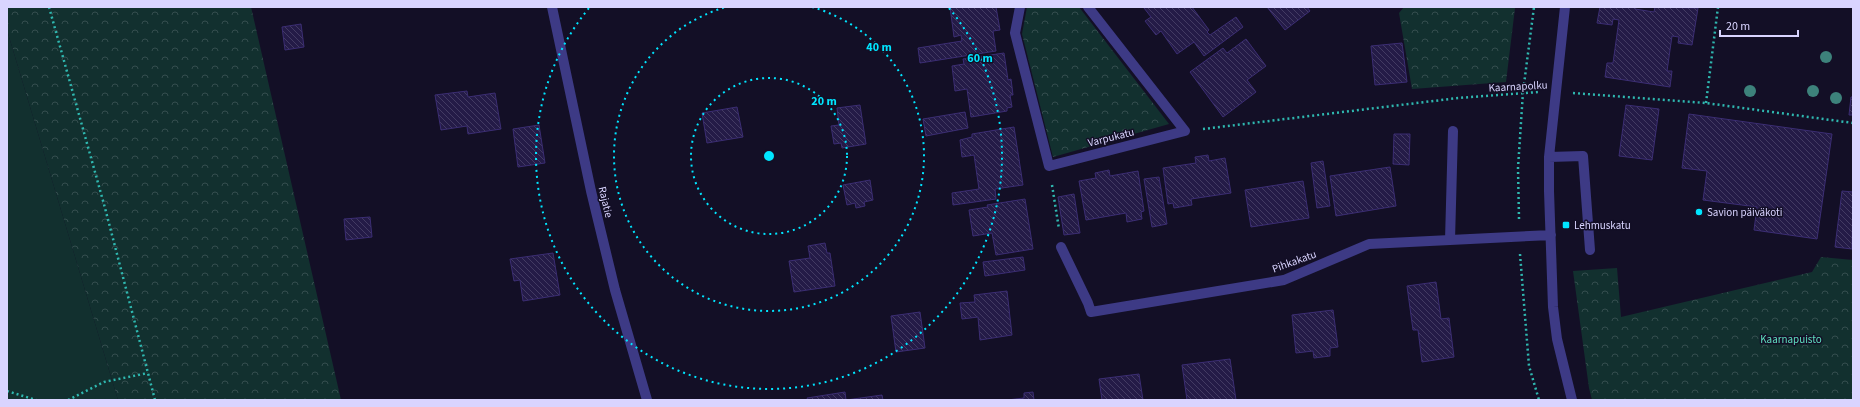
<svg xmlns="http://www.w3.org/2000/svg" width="1860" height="407" font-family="'Source Sans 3',sans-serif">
	<defs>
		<pattern id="forest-crowns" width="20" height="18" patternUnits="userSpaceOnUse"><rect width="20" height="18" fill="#12302f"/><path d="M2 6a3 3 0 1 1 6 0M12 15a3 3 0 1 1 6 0" fill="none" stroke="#344d4e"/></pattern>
		<pattern id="building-back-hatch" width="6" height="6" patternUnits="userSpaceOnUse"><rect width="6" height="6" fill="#241b47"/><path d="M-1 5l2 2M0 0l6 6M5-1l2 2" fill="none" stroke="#433b63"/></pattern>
	</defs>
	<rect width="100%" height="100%" fill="#130f26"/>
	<path fill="#12302f" d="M7,30L118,400H7Z"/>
	<path fill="url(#forest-crowns)" d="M7,7H251L341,400H118L7,30Z
		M1027,7H1079L1169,124L1053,157L1022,34Z
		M1404,7L1515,8L1506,82L1412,89L1399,13Z
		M1821,257L1853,260V400H1592L1589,388L1573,271L1617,268L1621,317L1812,272Z"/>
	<path fill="url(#building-back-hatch)" stroke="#3b2d73" d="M950,7H996L1000,30L993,31L996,51L920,63L918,48L962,41L961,35L954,37Z
		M1146,7H1192L1209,30L1207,32L1210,35L1236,17L1243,27L1204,56L1194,42L1177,54L1161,31L1156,35L1145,21L1151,17L1144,8Z
		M1267,7H1307L1310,11L1285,30Z
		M1600,7H1635V9L1654,12L1655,7L1698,8L1692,45L1678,43L1679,37L1672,36L1667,71H1672L1670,87L1605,77L1607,63H1613L1619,20L1613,19L1612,25L1597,23Z
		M301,24L304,47L285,50L282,27Z
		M1246,39L1266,66L1247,80L1256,92L1223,117L1190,72L1223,48L1227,53Z
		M1402,43L1407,82L1375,85L1371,46Z
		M1004,53L1008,80L1011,79L1013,95H1010L1012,107L1007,108V111L971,117L967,89L955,91L952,66L964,64L963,59Z
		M467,91L468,97L495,93L501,129L468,134L467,126L441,130L435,95Z
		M1851,97H1853V115H1849Z
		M860,105L866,144L842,148L841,143L834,144L831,126L839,125L837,108Z
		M1626,105L1659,109L1652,160L1619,156Z
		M737,107L743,137L707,143L702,113Z
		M965,112L968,128L926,136L923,119Z
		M1689,114L1832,134L1817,239L1754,230L1757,207L1703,200L1707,171L1682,168Z
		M539,125L545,163L518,167L513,129Z
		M1014,127L1023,185L995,189L996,199L953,205L952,193L979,189L974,155L962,157L960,140L972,137V134Z
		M1394,134H1410L1409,165L1393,164Z
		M1208,155L1209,161L1225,158L1231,193L1191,199L1192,205L1174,208L1173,203L1168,204L1163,168L1196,163L1195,157Z
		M1323,161L1330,206L1317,208L1311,163Z
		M1390,167L1396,206L1336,216L1330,176Z
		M1109,170L1110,176L1138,171L1144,211L1141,212L1142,219L1127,222L1126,213L1086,220L1079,181L1096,178L1095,173Z
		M1159,177L1167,224L1152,227L1144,179Z
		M870,180L873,200L864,202L865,206L856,208L855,203L847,205L843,185Z
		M1303,181L1309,218L1251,227L1245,190Z
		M1842,191L1853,192L1852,249L1835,247Z
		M1074,194L1080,233L1064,235L1058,197Z
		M1025,199L1033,249L996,255L992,233L973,236L969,210L988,207L987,205Z
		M370,217L372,237L346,240L344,219Z
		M825,243L827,253H830L835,286L794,292L789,261L810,258L808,246Z
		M553,253L560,295L523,301L520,280L514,281L510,259Z
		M1023,257L1025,270L985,276L983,262Z
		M1436,282L1441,319L1449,318L1454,357L1422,362L1418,330H1413L1407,286Z
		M1007,291L1012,335L980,340L978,317L962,319L960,303L975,302L974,295Z
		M1333,310L1338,347L1330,348V356L1314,358L1313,351L1296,353L1292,315Z
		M920,312L925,348L896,352L891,316Z
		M1230,359L1236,400H1187L1182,365Z
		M1139,374L1143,400H1102L1099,379Z
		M845,392L846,400L882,395L883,400H808L807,398Z
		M1033,392L1034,400H1007L1024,398V393Z"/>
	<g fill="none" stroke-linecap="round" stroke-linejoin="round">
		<path stroke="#2fb8b0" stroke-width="2.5" stroke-dasharray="2 3" stroke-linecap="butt" d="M49,7L105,208L155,400
			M1573,93L1706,103L1853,123
			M1706,103L1718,7
			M1203,129L1458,98L1538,92
			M1052,185L1059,229
			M1519,219L1518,168L1523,92L1534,7
			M1520,254L1529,366L1539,400
			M7,391L36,400
			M68,400L104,382L148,373"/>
		<path stroke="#3d3a85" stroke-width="10" d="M552,7L591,191L615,290L647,400
			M1020,7L1015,33L1049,166L1185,131L1088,7
			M1565,7L1549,157V191L1553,307L1557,339L1572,400
			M1549,157L1583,156L1590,250
			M1450,240L1453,131
			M1061,247L1088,303L1091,312L1284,280L1369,244L1551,235"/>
	</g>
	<g fill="#3d827b">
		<circle cx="1826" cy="57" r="6"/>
		<circle cx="1750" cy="91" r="6"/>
		<circle cx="1813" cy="91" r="6"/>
		<circle cx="1836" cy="98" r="6"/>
	</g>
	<g fill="none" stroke="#00e5ff" stroke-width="2" stroke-dasharray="2 4">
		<circle cx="769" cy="156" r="78"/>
		<path d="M812 7A155 155 0 1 1 726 7"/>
		<path d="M949 8A233 233 0 1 1 589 8"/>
	</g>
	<g fill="#00e5ff" stroke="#130f26" stroke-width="1.5">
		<circle cx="1699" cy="212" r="4"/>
		<rect x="1562" y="221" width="8" height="8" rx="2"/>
	</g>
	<g text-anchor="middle" stroke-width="3" stroke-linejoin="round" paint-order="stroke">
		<g font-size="11" fill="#d9d4ff" stroke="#130f26">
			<text transform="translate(1518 86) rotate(-3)" y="4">Kaarnapolku</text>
			<text transform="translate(1111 137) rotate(-14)" y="4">Varpukatu</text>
			<text transform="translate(606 202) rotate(77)" y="4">Rajatie</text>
			<text transform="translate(1294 261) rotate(-20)" y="4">Pihkakatu</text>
		</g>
		<g font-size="11" fill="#d9d4ff" stroke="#130f26" text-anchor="start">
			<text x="1707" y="216">Savion päiväkoti</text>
			<text x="1574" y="229">Lehmuskatu</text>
		</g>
		<g font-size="11" fill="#5fe0c0" stroke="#130f26">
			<text x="1791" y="343">Kaarnapuisto</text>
		</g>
	</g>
	<circle cx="769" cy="156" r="6" fill="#00e5ff" stroke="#130f26" stroke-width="2"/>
	<g font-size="12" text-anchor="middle" font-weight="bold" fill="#00e5ff" stroke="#130f26" stroke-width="3" stroke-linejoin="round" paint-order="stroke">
		<text x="879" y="51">40 m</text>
		<text x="980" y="62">60 m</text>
		<text x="824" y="105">20 m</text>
	</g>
	<rect width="1860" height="407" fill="none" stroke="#d9d4ff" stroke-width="16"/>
	<path d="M1720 30v6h78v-6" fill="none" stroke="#d9d4ff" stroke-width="2"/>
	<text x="1726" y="30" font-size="12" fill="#d9d4ff" stroke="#130f26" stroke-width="3" paint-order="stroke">20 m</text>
</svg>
